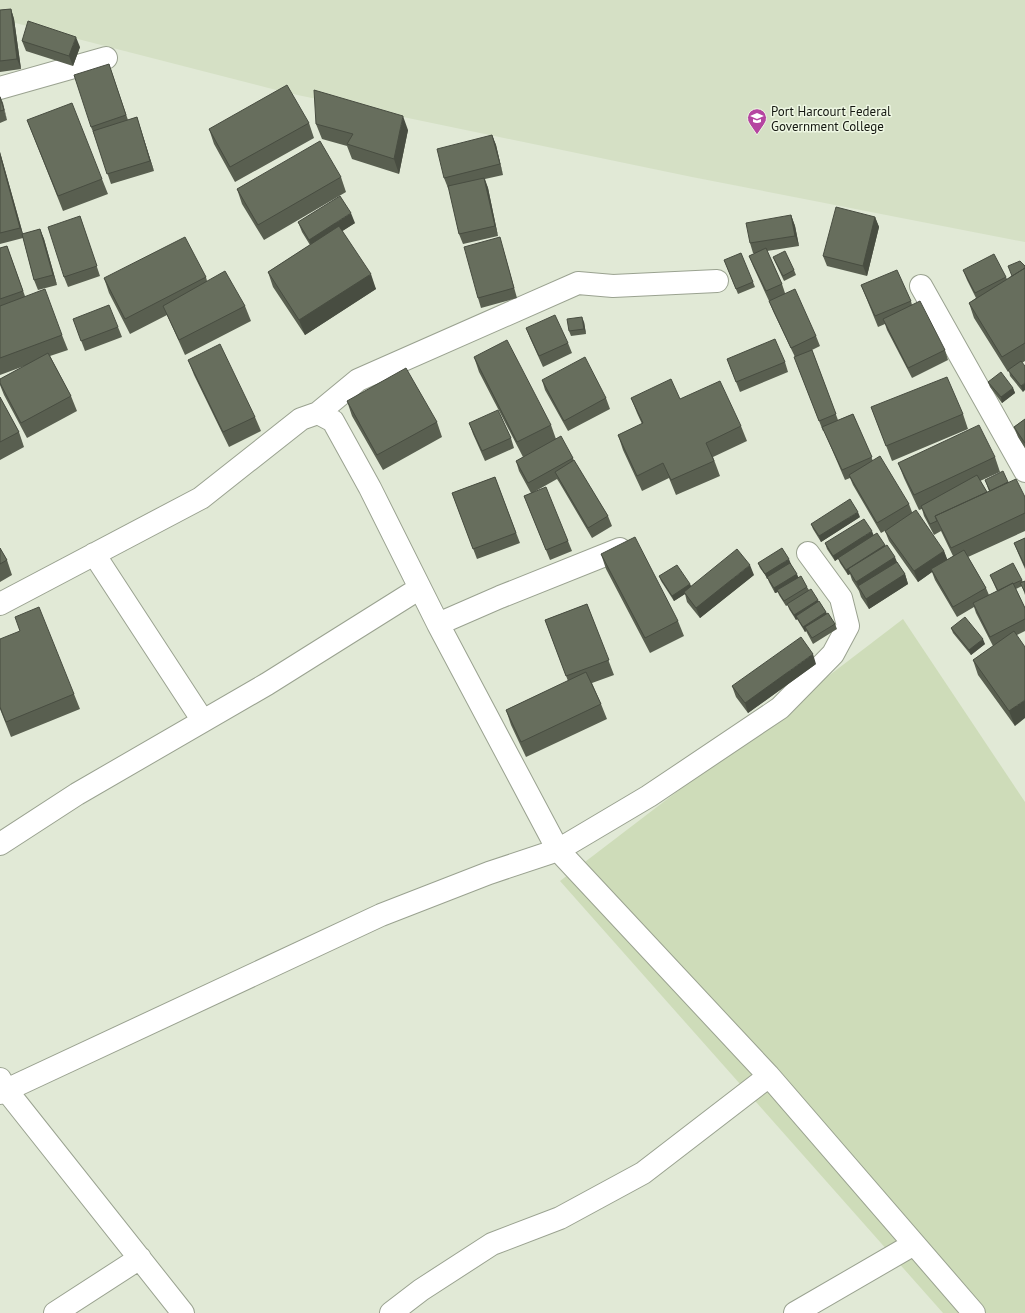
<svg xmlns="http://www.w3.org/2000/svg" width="1025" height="1313" font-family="'PT Sans',sans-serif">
	<rect width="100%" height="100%" fill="#e1e9d6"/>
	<path fill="#d5e0c5" d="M0,0H1025V242L692,177L288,93L0,19Z"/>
	<path fill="#cedcb9" d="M903,619L1025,802V1313H943L560,881Z"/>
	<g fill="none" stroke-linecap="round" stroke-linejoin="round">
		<g stroke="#9aa290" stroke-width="24">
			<path id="minor" d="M0,88L106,58
				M921,286L1025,471
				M318,413L358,380L578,283L613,286L717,281
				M94,554L203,721
				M0,604L201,498L301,419L318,413L333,421L370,488L438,624L558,850L769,1076L974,1313
				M438,624L500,597L620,549
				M0,844L77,794L267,684L420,588
				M0,1079L7,1091L183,1313
				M0,1093L381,915L489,873L558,850L649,796L780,708L833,654L848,626L841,598L808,553
				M55,1313L140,1258
				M391,1313L421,1290L492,1244L560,1218L643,1173L769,1076
				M795,1313L914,1244"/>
		</g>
		<use href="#minor" stroke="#fff" stroke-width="22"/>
	</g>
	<path fill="#595f50" d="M11,9L14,19L21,69L0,72V10Z
		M22,41L80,47L73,66L26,51Z
		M109,64L128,120L137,117L154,171L111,184L95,137L91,127Z
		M0,96L7,120L0,123Z
		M27,120L102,179L108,194L63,211Z
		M309,123L314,138L235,182L214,144L209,129Z
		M316,124L408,130L399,174L352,159L347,146L322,139Z
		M492,135L496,145L503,175L485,179L488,188L498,236L463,244L459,234L449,188H448L444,178Z
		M0,152L23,234L40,229L44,239L57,285L38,290L34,280L23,238L0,244Z
		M341,177L346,192L264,240L242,204L237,189Z
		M791,215L795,226L799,246L767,251L782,284L785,293L816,336L820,346L806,353L812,350L838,420L853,414L873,461L909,504L912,512L944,551L947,560L953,556L941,531L934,535L924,516L922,509L919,510L904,478L898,463L995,457L1000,472L980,481L987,492L989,491L985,480L1008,482L1025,497V531L968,557L986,588L989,595L997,591L990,575L1022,580L1023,582L1025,581V595L1022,586L1016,589L1025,608V631L1017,635L1015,726L978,675L973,660L993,646L976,613L974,607L957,617L935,580L932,572L918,582L889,541L885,531L888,529L881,533L853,485L850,478L845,480L824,431H823L798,367L795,357L773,311L769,301L753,266L749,256L755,253H753L750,243Z
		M80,216L100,276L68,287L64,277Z
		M875,217L879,227L867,276L827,266L823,256Z
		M298,222L355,223L342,231L376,289L305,335L273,287L268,272L310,245L302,232Z
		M7,246L25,296L62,335L68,350L50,356L71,396L77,411L27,438L4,395L0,385V379L27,365L0,375V248Z
		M503,248L517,298L481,308L478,298Z
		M773,257L794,270L796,275L784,281L775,262Z
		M724,260L753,282L755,287L738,294Z
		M1025,266V361L1022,363L1023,392L1010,376L1009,371L1008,372L974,318L969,303L976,298L967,280L963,270L1006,277L1007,279Z
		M206,277L207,281L245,306L251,321L185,355L167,315L130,334L109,293L104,278Z
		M861,285L911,301L912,305L945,350L948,360L912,378L887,330L885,324L878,327Z
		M73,319L118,327L122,337L85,351Z
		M584,322L586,334L571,336L569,331Z
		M526,328L568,343L572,353L543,367L530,338Z
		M474,357L551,425L556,439L573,458L574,461L608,516L612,526L592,538L559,482L557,479L534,492L568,541L572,551L550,560L524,496L531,493L519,471L516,461L536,450L523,457L479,372Z
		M727,359L785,362L788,372L740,392Z
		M188,360L255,417L261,431L229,447L194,375Z
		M542,380L606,398L610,409L568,431L545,390Z
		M988,382L1013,388L1015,393L1002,403L990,387Z
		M0,397L19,432L24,447L0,460Z
		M631,398L680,399L741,426L747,441L713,457L720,476L676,495L669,478L642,491L623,450L618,435L642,424L637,413Z
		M347,401L437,422L442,437L383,470L352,416Z
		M871,407L963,414L968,429L892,461Z
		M1025,419V448L1018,437L1014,427Z
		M469,423L511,438L514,448L485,461L473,434Z
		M495,477L520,543L477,559L452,493Z
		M860,517L821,542L813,529L811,524Z
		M873,535L885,545L905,574L908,584L869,609L861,597L859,591L852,580L850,574L848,575L840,563L838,558L835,561L827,549L825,543Z
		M1025,538V569L1018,553L1014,543Z
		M0,548L7,560L12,575L0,582Z
		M601,554L678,621L684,636L650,653L606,569Z
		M758,563H790L798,577L807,587L809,590L826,612L827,614L835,624L837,629L813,644L806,631L805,632L797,619L796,620L789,609L788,605L786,606L779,595L778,592L775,593L769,582L768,579L760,568Z
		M754,575L700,618L687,602L685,594L674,601L661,581L659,576L690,584L691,586Z
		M587,604L614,675L592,683L601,704L607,719L526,757L511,725L506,710L568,681L545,620Z
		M951,628L985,644L971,655L953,633Z
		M0,639L74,694L80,709L11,737L0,709Z
		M816,664L748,713L736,697L732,686Z"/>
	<path fill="#484d41" d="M11,9L14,19L21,69L17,59Z
		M76,37L80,47L73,66L69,56Z
		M0,96L3,103L7,120L4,110Z
		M403,116L408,130L399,174L394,159Z
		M137,117L140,127L154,171L150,161Z
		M492,135L496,145L503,175L500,164Z
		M0,152L24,238L20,228L0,155Z
		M484,178L488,188L498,236L495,226Z
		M351,213L355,223L313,250L309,240Z
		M791,215L795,226L799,246L795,236Z
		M875,217L879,227L867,276L863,266Z
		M40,229L44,239L57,285L53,275Z
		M371,274L376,289L305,335L299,320Z
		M582,317L584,322L586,334L584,329Z
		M1025,383V390L1023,392L1021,386Z
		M1013,388L1015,393L1002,403L1001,397Z
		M858,512L860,517L821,542L819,536Z
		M872,531L874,536L835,561L833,556Z
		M885,545L887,550L848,569L850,574L848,575L846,570Z
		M944,551L948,561L931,569L932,572L918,582L914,571Z
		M895,557L899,567L859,588L856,582Z
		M789,559L791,564L767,579L765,574Z
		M750,565L754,575L700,618L696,608Z
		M797,574L799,579L777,590L778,592L775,593L774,588Z
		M905,574L908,584L869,609L866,599Z
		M690,584L692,589L684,592L685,594L674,601L672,596Z
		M818,600L820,605L796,616L797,619L796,620L794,615Z
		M826,612L828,617L805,627L806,631L805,632L803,627Z
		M983,639L985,644L971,655L969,650Z
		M813,654L816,664L748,713L745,703Z
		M1025,700V718L1015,726L1009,711Z"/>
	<path fill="#676e5d" stroke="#484d41" d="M11,9L17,59L0,61V10Z
		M28,21L76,37L69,56L22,41Z
		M109,64L126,115L91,127L74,75Z
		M287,85L309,123L230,167L209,129Z
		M314,90L403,116L394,159L347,144L353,134L316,124Z
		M0,97L4,110L0,111Z
		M72,103L102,179L58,196L27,120Z
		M137,117L150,161L107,174L93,131Z
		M492,135L500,164L444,178L437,149Z
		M320,141L341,177L258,225L237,189Z
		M0,155L20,228L0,233Z
		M484,178L495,226L459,234L448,186Z
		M340,196L351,213L309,240L298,222Z
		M836,207L875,217L863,266L823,256Z
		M791,215L795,236L750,243L746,223Z
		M80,216L97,266L64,277L48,227Z
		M339,226L371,274L299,320L268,272Z
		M40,229L53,275L34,280L22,234Z
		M185,237L206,277L125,319L104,278Z
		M500,237L514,288L478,298L464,247Z
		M7,246L23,291L0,299V248Z
		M766,248L782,284L766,291L749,256Z
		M785,251L794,270L783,276L773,257Z
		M741,253L753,282L736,289L724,260Z
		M994,254L1006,277L975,293L963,270Z
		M1020,261L1025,266V268L1012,276L1008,266Z
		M1025,268V343L1002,357L969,303Z
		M897,270L911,301L875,316L861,285Z
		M225,271L245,306L179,340L163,306Z
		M45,289L62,335L0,358V306Z
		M795,289L816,336L791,348L769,301Z
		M920,301L945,350L908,368L883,319Z
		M109,305L118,327L81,341L73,319Z
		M555,315L568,343L539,356L526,328Z
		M582,317L584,329L569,331L567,319Z
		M775,339L785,362L736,382L727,359Z
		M507,340L551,425L517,442L474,357Z
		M220,344L255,417L223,432L188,360Z
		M812,350L836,414L819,421L794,357Z
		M48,353L71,396L21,423L0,383V379Z
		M585,357L606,398L564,421L542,380Z
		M1021,361L1025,366V383L1021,386L1008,370Z
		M406,368L437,422L377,455L347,401Z
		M1001,372L1013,388L1001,397L988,382Z
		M947,377L963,414L886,446L871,407Z
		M671,379L680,399L720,381L741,426L706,443L714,461L671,480L663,463L637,476L618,435L643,423L631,398Z
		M0,397L19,432L0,442Z
		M498,410L511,438L482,451L469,423Z
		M853,414L872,457L842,470L822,427Z
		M1025,419V443L1014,427Z
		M979,425L995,457L914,495L898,463Z
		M561,436L573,458L528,483L516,461Z
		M880,456L909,504L877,523L849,475Z
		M574,460L608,516L588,528L555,472Z
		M1003,471L1008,482L990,491L985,480Z
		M977,475L987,492L935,516L937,521L930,524L921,506Z
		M495,477L516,533L473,549L452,493Z
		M1016,479L1025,497V513L951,548L935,516Z
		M546,487L568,541L546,550L524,496Z
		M850,499L858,512L819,536L811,524Z
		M916,510L944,551L914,571L885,531Z
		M864,519L872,531L833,556L825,543Z
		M877,533L885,545L846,570L838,558Z
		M635,537L678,621L645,638L601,554Z
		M1025,538V566L1014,543Z
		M887,545L895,557L856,582L848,569Z
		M0,548L7,560L0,564Z
		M782,548L789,559L765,574L758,563Z
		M737,549L750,565L696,608L684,592Z
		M964,550L986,588L953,607L931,569Z
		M897,562L905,574L866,599L858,586Z
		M790,563L797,574L774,588L767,577Z
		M1013,563L1022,580L1013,584V583L998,591L990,575Z
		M677,565L690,584L672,596L659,576Z
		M801,576L807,587L784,601L777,590Z
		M1025,581V592L1020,583Z
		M1013,583L1025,608V619L990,637L973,603Z
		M811,589L818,600L794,615L787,604Z
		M819,601L826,612L803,627L796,616Z
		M587,604L609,660L566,676L545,620Z
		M39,607L74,694L6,722L0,707V639L20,631L15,617Z
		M828,613L835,624L812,638L805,627Z
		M965,617L983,639L969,650L951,628Z
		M1014,631L1025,647V700L1009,711L973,660Z
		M801,637L813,654L745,703L732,686Z
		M586,672L601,704L521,742L506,710Z"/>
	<defs>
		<g id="university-pin" transform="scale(1)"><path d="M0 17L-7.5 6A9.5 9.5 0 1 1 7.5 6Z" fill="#b545a1" stroke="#eef7e3"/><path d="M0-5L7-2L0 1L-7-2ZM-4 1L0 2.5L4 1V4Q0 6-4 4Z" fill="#fff"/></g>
	</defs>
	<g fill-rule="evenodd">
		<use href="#university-pin" x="757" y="118"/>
	</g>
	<g text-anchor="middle" stroke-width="3" stroke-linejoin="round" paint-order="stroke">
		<g font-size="13" fill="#141710" stroke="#eef7e3" text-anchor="start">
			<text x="771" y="116">Port Harcourt Federal<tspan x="771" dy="15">Government College</tspan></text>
		</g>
	</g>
</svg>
